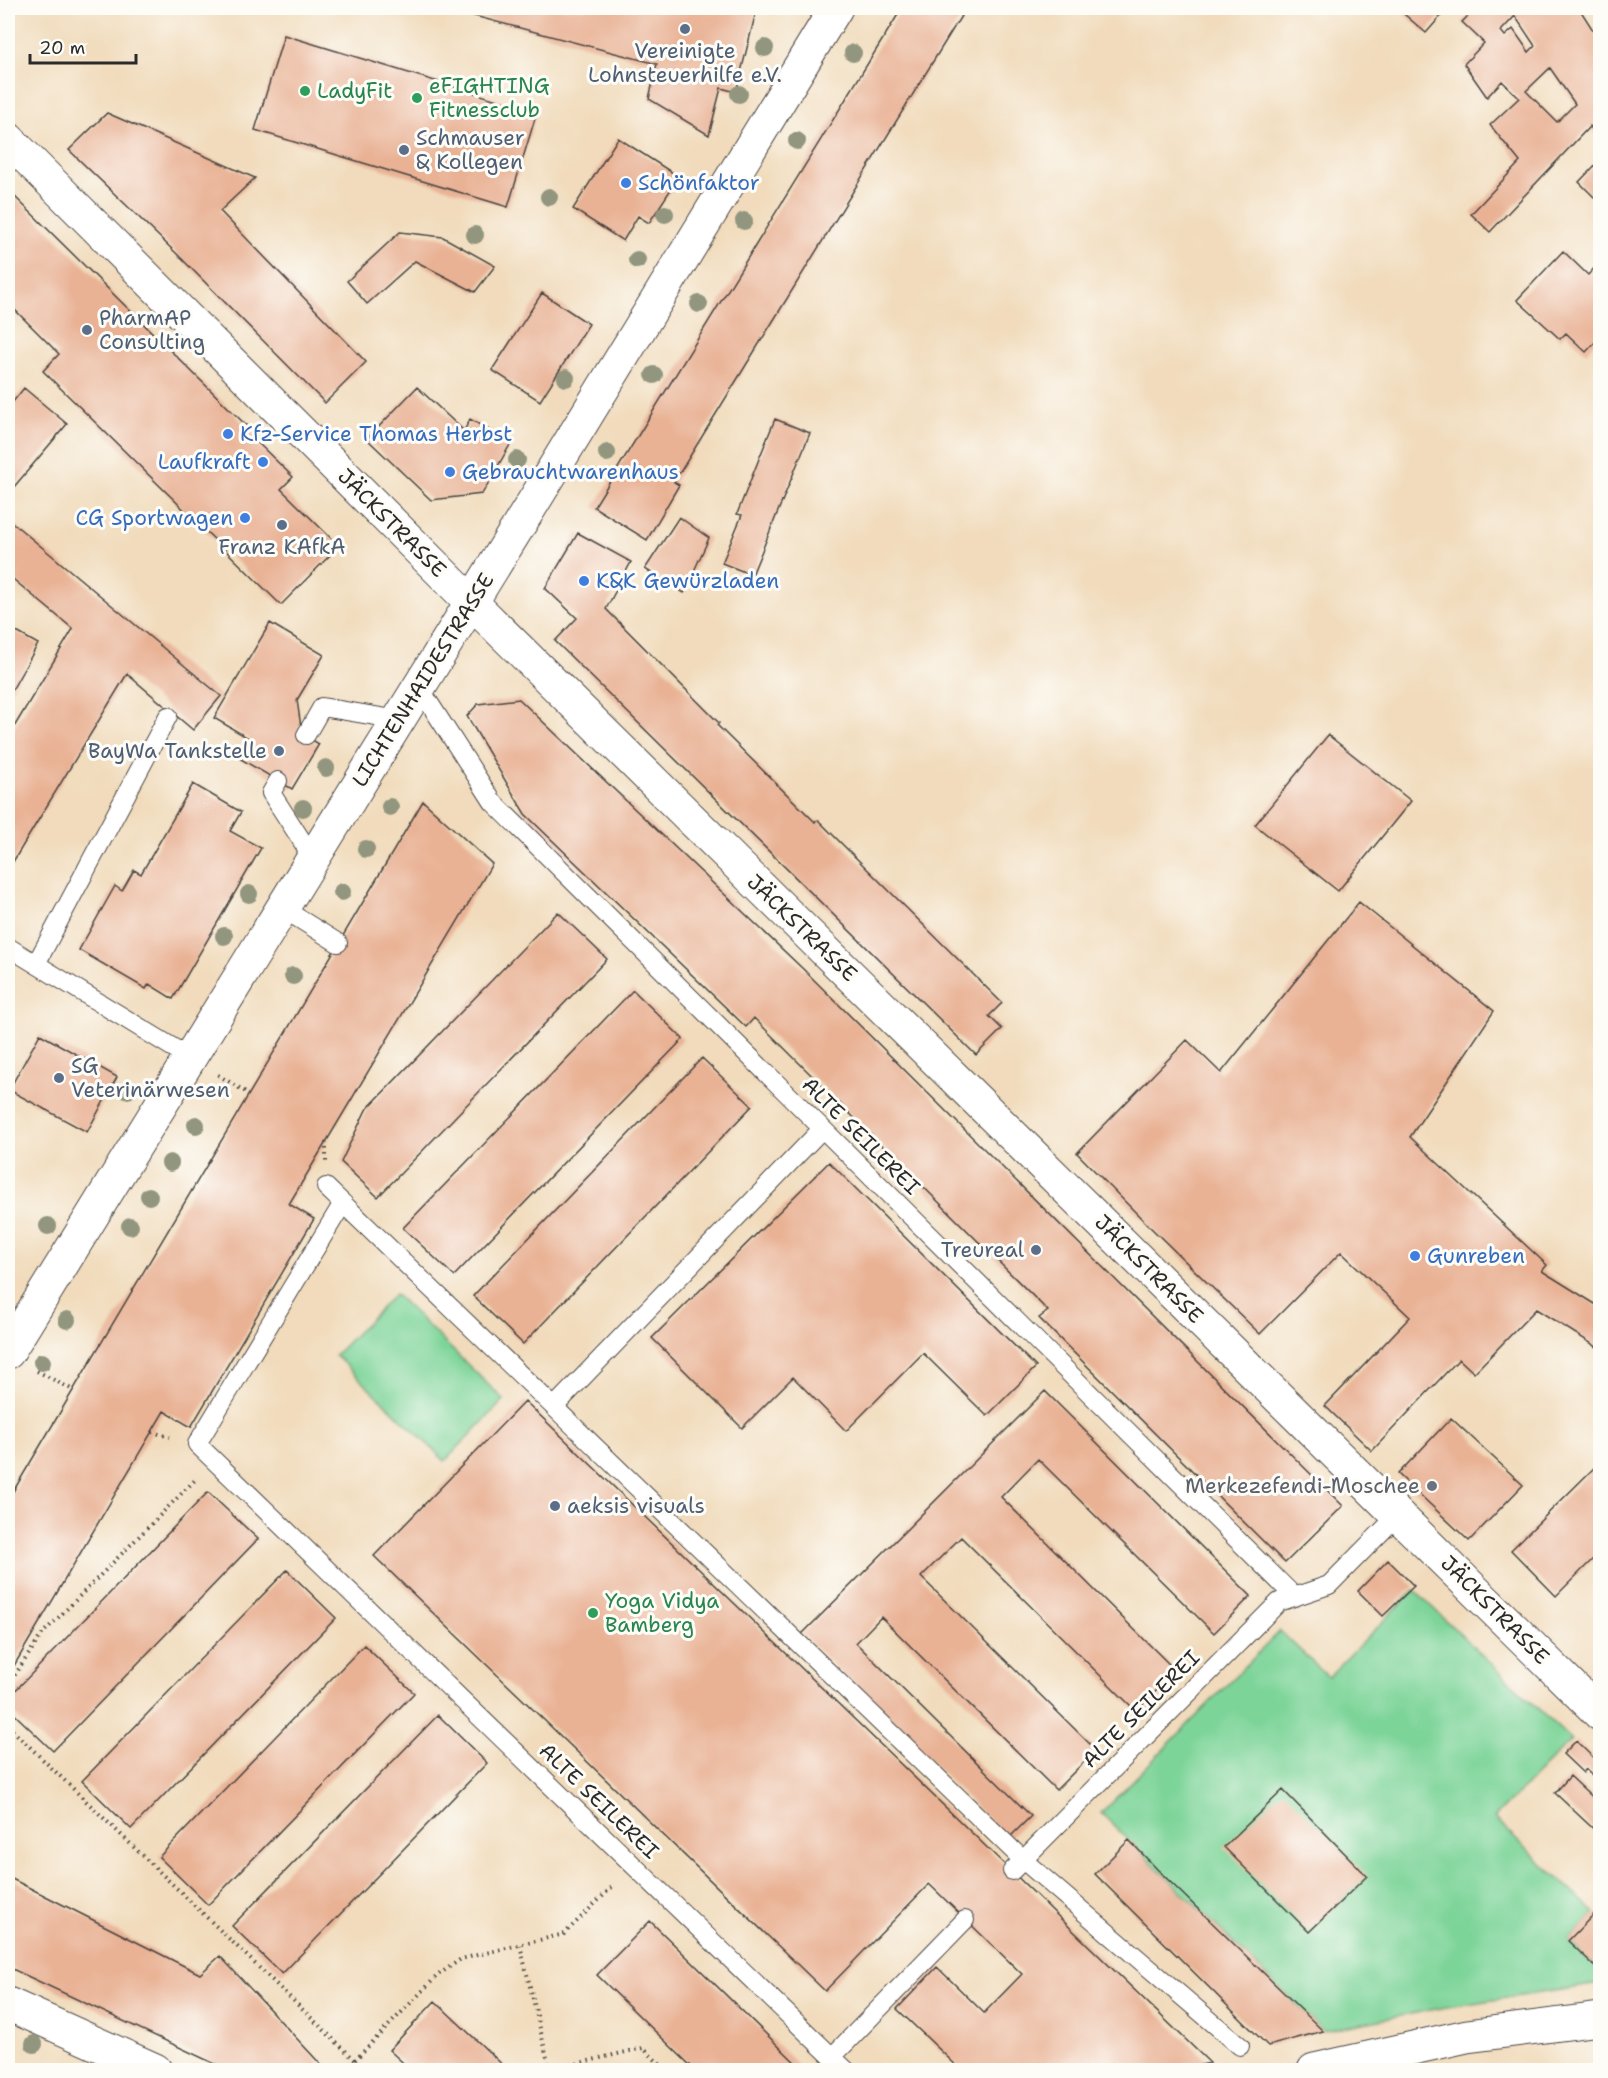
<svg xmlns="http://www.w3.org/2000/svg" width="1608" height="2078" font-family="'Shantell Sans',sans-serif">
	<rect width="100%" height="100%" fill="#fdfcf7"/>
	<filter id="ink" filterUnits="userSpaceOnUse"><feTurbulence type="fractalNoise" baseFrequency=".0167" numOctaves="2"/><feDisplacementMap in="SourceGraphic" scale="12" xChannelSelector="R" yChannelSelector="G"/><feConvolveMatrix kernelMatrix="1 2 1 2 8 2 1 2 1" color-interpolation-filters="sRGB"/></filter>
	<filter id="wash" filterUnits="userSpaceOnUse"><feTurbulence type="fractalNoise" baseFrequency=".008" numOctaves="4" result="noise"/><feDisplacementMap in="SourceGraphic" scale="24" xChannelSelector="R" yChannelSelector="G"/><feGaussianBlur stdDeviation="1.35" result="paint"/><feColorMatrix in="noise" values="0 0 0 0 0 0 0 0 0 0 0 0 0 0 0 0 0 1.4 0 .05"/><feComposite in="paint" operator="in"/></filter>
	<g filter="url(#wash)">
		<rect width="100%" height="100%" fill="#f1dbbc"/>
		<path fill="#7dd499" stroke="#548062" stroke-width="1.5" d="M395,1294L504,1400L445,1461L335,1355Z
			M1414,1590L1571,1740L1494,1818L1595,1913L1568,1941L1597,1968L1600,1984L1447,2007L1323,2031L1101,1813L1280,1631L1328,1677Z"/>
		<g id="blocks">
			<path fill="#e9b295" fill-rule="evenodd" d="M444,8H757L736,92L721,88L709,135L649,99L657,64Z
				M902,8H966L674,482L679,485L647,540L594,507Z
				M1397,8H1448L1426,33Z
				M1476,8H1579L1600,41V141L1590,126L1490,232L1471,214L1520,162L1490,125L1519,98L1502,81L1487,97L1464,64L1484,43L1462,22ZM1515,16L1535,46L1529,52L1513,29L1505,36L1501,31ZM1550,68L1575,104L1557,122L1526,91Z
				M284,35L537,112L508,207L255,130Z
				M107,113L255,178L220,211L366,362L325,403L176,253L69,150Z
				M618,138L679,177L649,223L638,216L623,241L573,209Z
				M1600,160V203L1579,182Z
				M8,190L260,439L257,442L293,477L281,489L339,546L281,605L43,371L59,354L8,303Z
				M400,232L443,237L495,266L475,292L415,261L367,304L347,281Z
				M1563,251L1588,275L1600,262V337L1586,352L1566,333L1560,339L1517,300Z
				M542,293L589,324L540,401L492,370Z
				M417,387L464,431L470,419L511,443L482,494L431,500L367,439Z
				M24,388L67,424L8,494V408Z
				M775,419L810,433L752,575L722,563L742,515L737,514Z
				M679,517L709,538L684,593L645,569Z
				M8,519L221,696L193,730L127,674L8,870V737L73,629L8,575Z
				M578,533L631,562L606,609L719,723L717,725L815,822L818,820L844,846L1002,1003L989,1016L1002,1029L976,1055L555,641L577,618L545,588Z
				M270,623L324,655L297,700L302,734L319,744L292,789L239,758L250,739L214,718Z
				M8,627L38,644L8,697Z
				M519,699L803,969L1343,1506L1285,1563L1039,1318L1048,1311L754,1018L746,1027L525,814L467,716L478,704Z
				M1328,735L1411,801L1338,891L1255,825Z
				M193,784L241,812L230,831L261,848L173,999L149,984L146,989L79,950L115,886L122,891L134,870L141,874Z
				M423,801L492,864L289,1204L314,1219L191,1427L164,1411L8,1676V1500Z
				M1359,902L1494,1011L1410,1137L1547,1265L1542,1271L1600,1307V1349L1536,1309L1474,1373L1459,1359L1372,1451L1325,1406L1410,1317L1341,1252L1260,1334L1149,1226L1077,1153L1187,1040L1221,1073Z
				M558,912L607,959L378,1197L341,1162L366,1110Z
				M633,990L683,1039L454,1276L403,1228Z
				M40,1034L117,1077L87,1132L9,1090Z
				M702,1058L752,1106L523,1344L473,1296Z
				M829,1162L1036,1367L987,1416L923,1353L846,1431L793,1377L742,1428L652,1338Z
				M1045,1391L1251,1596L1214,1633L1038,1459L1001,1497L1176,1671L1136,1711L961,1537L921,1577L1096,1750L1056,1790L881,1617L856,1643L1031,1816L1008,1839L802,1634Z
				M525,1401L1210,2063L1179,2070H961L897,2009L937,1967L984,2013L1022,1974L929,1884L825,1991L374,1556Z
				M1451,1418L1523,1485L1469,1541L1398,1474Z
				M1600,1462V1552L1556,1596L1511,1550Z
				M208,1492L258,1539L53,1751L8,1708V1698Z
				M1388,1560L1414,1586L1383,1616L1358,1591Z
				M287,1570L336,1618L131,1829L82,1781Z
				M364,1645L414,1693L208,1905L159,1857Z
				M438,1715L487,1763L282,1974L232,1926Z
				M1576,1741L1600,1764V1783L1586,1769L1583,1773L1563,1754Z
				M1570,1776L1600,1804V1835L1555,1793Z
				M1283,1790L1367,1876L1309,1932L1224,1847Z
				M1129,1840L1157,1869L1323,2031L1268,2046L1095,1874Z
				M8,1877L200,1974L220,1956L326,2070H228L8,1967Z
				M1595,1913L1600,1918V1964L1597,1968L1568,1941Z
				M650,1921L803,2070H695L597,1975Z
				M435,2001L508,2070H411L389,2050Z"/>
		</g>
	</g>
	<g filter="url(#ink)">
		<use href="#blocks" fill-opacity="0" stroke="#494541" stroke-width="1.5"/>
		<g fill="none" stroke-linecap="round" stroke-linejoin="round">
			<g stroke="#494541" stroke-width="20">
				<path id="service" d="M419,687L493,802L1295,1597
					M306,735L322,707L399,720
					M278,781L271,793L313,858
					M282,908L338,943
					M8,947L190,1058
					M36,964L168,716
					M326,1187L1023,1860L1012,1871
					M343,1203L197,1444L832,2057L965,1920
					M554,1407L822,1129
					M1240,2046L1023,1860L1279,1602L1329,1585L1398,1515
					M832,2057L846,2070"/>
			</g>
			<g stroke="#494541" stroke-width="35">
				<path id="minor" d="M8,139L471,602L1600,1714"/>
			</g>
			<g stroke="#494541" stroke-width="35">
				<path id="tertiary" d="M8,1352L534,501L836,8
					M8,2004L155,2070
					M1314,2070L1467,2036L1600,2019"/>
			</g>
			<path stroke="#494541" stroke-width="4" stroke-dasharray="1.5 4.5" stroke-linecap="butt" d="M218,1075L249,1094
				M326,1142V1162
				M37,1371L73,1390
				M152,1432L170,1437
				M8,1685L43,1633L195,1480
				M8,1726L355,2060L360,2070
				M520,1945L550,2070L643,2048L666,2070
				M355,2060L438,1975L461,1959L564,1934L614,1885"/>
			<use href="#service" stroke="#fff" stroke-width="18"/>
			<use href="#minor" stroke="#fff" stroke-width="33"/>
			<use href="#tertiary" stroke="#fff" stroke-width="33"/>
		</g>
		<g fill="#92967e">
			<circle cx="765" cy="48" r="9"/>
			<circle cx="853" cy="53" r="9"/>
			<circle cx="739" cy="94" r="9"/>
			<circle cx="797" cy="141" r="9"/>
			<circle cx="549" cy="197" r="9"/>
			<circle cx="665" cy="214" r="9"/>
			<circle cx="744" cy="221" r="9"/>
			<circle cx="475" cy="235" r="9"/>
			<circle cx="637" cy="260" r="9"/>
			<circle cx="699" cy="304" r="9"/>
			<circle cx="654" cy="375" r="9"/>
			<circle cx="566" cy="378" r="9"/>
			<circle cx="607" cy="453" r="9"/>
			<circle cx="517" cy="460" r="9"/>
			<circle cx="326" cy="768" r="9"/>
			<circle cx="390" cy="807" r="9"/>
			<circle cx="303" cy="808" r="9"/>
			<circle cx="366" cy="849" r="9"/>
			<circle cx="342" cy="892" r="9"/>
			<circle cx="249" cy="894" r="9"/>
			<circle cx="224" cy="936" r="9"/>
			<circle cx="293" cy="976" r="9"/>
			<circle cx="128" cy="1090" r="9"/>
			<circle cx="196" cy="1125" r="9"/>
			<circle cx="170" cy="1163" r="9"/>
			<circle cx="149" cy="1196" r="9"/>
			<circle cx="48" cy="1226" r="9"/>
			<circle cx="130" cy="1226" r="9"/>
			<circle cx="67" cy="1320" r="9"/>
			<circle cx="42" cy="1362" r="9"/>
			<circle cx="34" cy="2044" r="9"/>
		</g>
	</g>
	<g fill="#5c6f8a" stroke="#fdfcf7" stroke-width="2">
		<circle cx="685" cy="29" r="6"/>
		<circle cx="404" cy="150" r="6"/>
		<circle cx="87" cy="330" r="6"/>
		<circle cx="282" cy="525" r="6"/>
		<circle cx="279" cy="751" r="6"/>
		<circle cx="59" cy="1078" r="6"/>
		<circle cx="1036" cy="1250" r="6"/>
		<circle cx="555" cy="1506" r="6"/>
	</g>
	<g fill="#2e9e5b" stroke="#fdfcf7" stroke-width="2">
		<circle cx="305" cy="91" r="6"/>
		<circle cx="417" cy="98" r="6"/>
		<circle cx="593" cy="1613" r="6"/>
	</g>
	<g fill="#3f7fe0" stroke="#fdfcf7" stroke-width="2">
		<circle cx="626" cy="183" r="6"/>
		<circle cx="228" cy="434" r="6"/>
		<circle cx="263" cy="462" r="6"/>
		<circle cx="450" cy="472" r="6"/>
		<circle cx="245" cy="518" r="6"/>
		<circle cx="584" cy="581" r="6"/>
		<circle cx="1415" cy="1256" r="6"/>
	</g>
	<circle fill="#6b7280" stroke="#fdfcf7" stroke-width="2" cx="1432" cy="1486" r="6"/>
	<g text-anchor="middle" stroke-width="6" stroke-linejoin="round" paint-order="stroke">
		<g font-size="21" fill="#4e5e75" stroke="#fdfcf7" text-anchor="start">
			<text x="685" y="58" text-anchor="middle">Vereinigte<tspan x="685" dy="24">Lohnsteuerhilfe e.V.</tspan></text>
			<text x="416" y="145">Schmauser<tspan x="416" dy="24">&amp; Kollegen</tspan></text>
			<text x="99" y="325">PharmAP<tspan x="99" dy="24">Consulting</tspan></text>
			<text x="282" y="554" text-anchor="middle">Franz KAfkA</text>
			<text x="267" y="758" text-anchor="end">BayWa Tankstelle</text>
			<text x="71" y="1073">SG<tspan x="71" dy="24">Veterinärwesen</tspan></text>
			<text x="1024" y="1257" text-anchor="end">Treureal</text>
			<text x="567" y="1513">aeksis visuals</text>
		</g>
		<g font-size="21" fill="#27864d" stroke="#fdfcf7" text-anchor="start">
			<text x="429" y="93">eFIGHTING<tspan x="429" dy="24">Fitnessclub</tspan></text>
			<text x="317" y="98">LadyFit</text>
			<text x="605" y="1608">Yoga Vidya<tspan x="605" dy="24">Bamberg</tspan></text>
		</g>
		<g font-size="21" fill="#366cbe" stroke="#fdfcf7" text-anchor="start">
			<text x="638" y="190">Schönfaktor</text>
			<text x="240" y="441">Kfz-Service Thomas Herbst</text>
			<text x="251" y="469" text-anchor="end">Laufkraft</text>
			<text x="462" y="479">Gebrauchtwarenhaus</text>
			<text x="233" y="525" text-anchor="end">CG Sportwagen</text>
			<text x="596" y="588">K&amp;K Gewürzladen</text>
			<text x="1427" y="1263">Gunreben</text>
		</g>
		<g font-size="21" fill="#2b2b2b" stroke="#fdfcf7">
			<text transform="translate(392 523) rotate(45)" y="7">JÄCKSTRASSE</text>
			<text transform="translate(423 680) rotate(-58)" y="7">LICHTENHAIDESTRASSE</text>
			<text transform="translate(802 928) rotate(44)" y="7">JÄCKSTRASSE</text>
			<text transform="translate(861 1136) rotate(45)" y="7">ALTE SEILEREI</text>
			<text transform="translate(1149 1269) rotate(45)" y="7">JÄCKSTRASSE</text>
			<text transform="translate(1495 1610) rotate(45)" y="7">JÄCKSTRASSE</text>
			<text transform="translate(1141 1709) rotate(-45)" y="7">ALTE SEILEREI</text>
			<text transform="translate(599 1801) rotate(44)" y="7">ALTE SEILEREI</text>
		</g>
		<g font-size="21" fill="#5b616d" stroke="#fdfcf7" text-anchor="end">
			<text x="1420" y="1493">Merkezefendi-Moschee</text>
		</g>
	</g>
	<rect width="1608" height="2078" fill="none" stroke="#fdfcf7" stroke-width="30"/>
	<path d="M30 54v9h106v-9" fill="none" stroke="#2b2b2b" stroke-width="3"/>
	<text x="39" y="54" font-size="18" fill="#2b2b2b" stroke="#fdfcf7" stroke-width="4.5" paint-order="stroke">20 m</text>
</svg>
